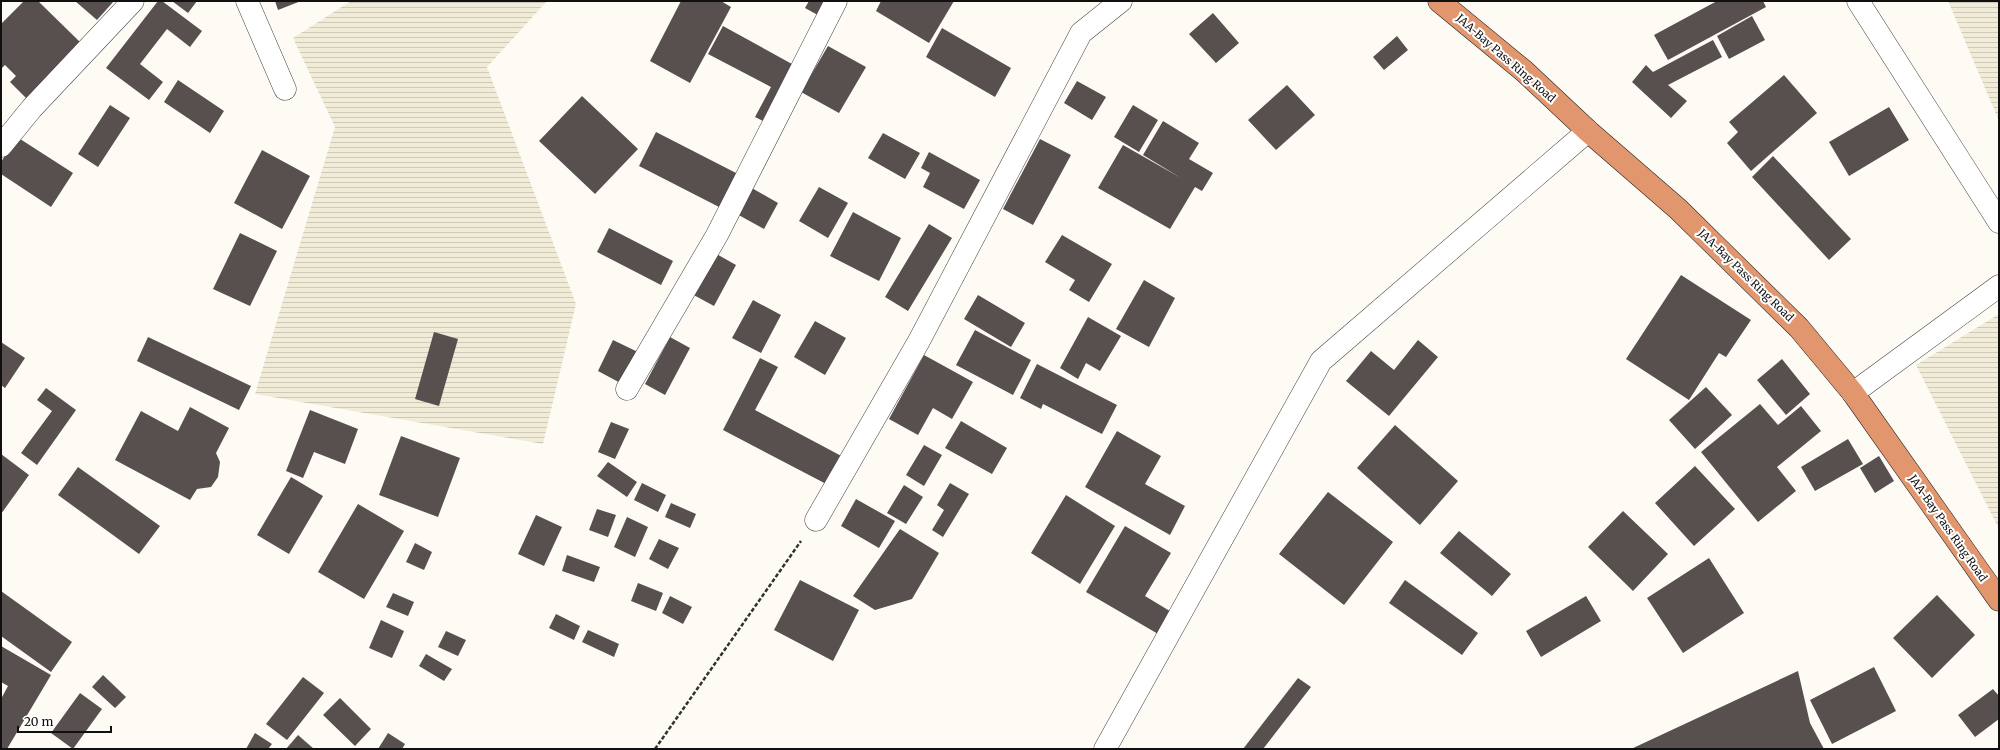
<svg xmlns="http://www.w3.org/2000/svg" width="2000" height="750" font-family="Merriweather,serif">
	<defs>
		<pattern id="farmland-rules" width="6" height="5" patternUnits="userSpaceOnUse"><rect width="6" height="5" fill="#f1ecd7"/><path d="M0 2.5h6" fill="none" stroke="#cec9b8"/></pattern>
	</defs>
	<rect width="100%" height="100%" fill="#fefbf5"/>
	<path fill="url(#farmland-rules)" d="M351,1H547L487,67L576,304L543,444L255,394L335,127L293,38Z
		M1948,1H1999V121Z
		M1999,314V529L1916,365Z"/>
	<path fill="#57504e" d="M24,1H38L81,43L26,98L10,82L16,76L5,65L1,69V24Z
		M75,1H114L97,20Z
		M158,1H162L202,31L190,47L167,29L140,64L163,82L149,100L106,68Z
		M172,1H197L188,13Z
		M275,1H301L278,10Z
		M681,1H721L731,7L690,83L650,61Z
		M809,1H835L825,19L805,8Z
		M881,1H954L929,43L876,11Z
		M1717,1H1763L1766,7L1668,60L1654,35Z
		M1213,13L1239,43L1216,63L1189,34Z
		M1752,16L1765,40L1729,59L1717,36Z
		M723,26L801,69L771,125L755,117L771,87L708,54Z
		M942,28L1011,68L995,97L926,57Z
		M1397,36L1408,50L1384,70L1373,57Z
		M1713,40L1722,57L1668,85L1687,101L1671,118L1632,82L1646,65L1653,72Z
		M828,46L866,67L839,113L801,92Z
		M1784,75L1817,113L1751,171L1727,143L1738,132L1729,122Z
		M178,80L224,111L210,133L164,102Z
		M1077,81L1106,97L1092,120L1064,103Z
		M1287,85L1315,115L1276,150L1248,120Z
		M582,96L638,149L595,194L539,141Z
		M110,105L130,118L98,167L78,154Z
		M1133,105L1158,120L1139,152L1114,137Z
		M1889,107L1909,140L1849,176L1829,142Z
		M1163,121L1199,143L1189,159L1213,173L1202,191L1195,187L1170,229L1098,188L1123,145L1181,178L1143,155Z
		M656,132L738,174L721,208L639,166Z
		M883,133L920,153L905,179L868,158Z
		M17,137L73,173L51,207L1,174V162Z
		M1040,139L1071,155L1033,225L1003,209Z
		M262,150L310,176L282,229L234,203Z
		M929,152L980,180L964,209L923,187L930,173L921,168Z
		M1773,156L1851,239L1829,260L1752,177Z
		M750,187L778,203L764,229L735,213Z
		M819,187L848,203L828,238L799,221Z
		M853,212L901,238L879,281L830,256Z
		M929,224L952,238L908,311L885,297Z
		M609,228L673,261L661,285L597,252Z
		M240,233L277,251L250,306L213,289Z
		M1062,235L1112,264L1089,302L1069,290L1075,280L1045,262Z
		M713,252L736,265L714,306L690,293Z
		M1681,275L1751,320L1726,357L1719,353L1689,400L1626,359Z
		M1144,280L1175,298L1149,347L1116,329Z
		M978,295L1025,323L1011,347L964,319Z
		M753,300L781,315L761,353L732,338Z
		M1088,317L1121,336L1100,371L1086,363L1078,379L1060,368Z
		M815,321L846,338L825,375L794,357Z
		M975,330L1031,360L1013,395L956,365Z
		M434,332L458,339L439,406L415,399Z
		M148,337L251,386L239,410L137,361Z
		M670,337L690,348L665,395L645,384Z
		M613,340L642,354L626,386L598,371Z
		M1418,340L1438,357L1389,416L1346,381L1371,351L1394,370Z
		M1,342L25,358L5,388L1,385Z
		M924,355L973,382L952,419L933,408L918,435L889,419Z
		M760,358L778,367L755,410L847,459L832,487L723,430Z
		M1782,359L1810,394L1786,415L1757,380Z
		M1037,364L1117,405L1102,434L1043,404L1041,409L1020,398Z
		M1706,387L1732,415L1695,449L1669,420Z
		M46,388L76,410L37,465L21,453L52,411L37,400Z
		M1760,404L1778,425L1801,406L1821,431L1777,467L1796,491L1758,522L1701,452Z
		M190,407L229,428L216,453L220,462L218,477L211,487L197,489L190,500L115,460L141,411L178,431Z
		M310,410L358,429L345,464L314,452L303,478L286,471Z
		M961,421L1007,448L992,474L945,448Z
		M611,422L629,429L615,459L598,452Z
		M1395,425L1458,481L1420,525L1357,468Z
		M1117,431L1161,456L1145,484L1185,506L1170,535L1085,487Z
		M401,436L460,458L438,517L379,495Z
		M1848,439L1863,464L1815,491L1801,467Z
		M924,445L942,455L924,486L906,475Z
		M1,454L29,475L1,514Z
		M1879,456L1894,481L1875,493L1860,468Z
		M608,462L637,482L627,497L597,476Z
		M1695,466L1735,509L1694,546L1655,503Z
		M78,467L160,526L139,554L58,495Z
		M291,477L323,496L289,554L257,535Z
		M642,483L666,495L658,512L634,500Z
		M950,483L969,494L943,537L932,530L944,510L937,505Z
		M904,485L923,497L906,524L887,513Z
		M1328,492L1393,542L1344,605L1279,554Z
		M1066,495L1115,526L1080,584L1031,553Z
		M856,499L895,521L879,548L841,526Z
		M671,503L696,514L690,528L665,517Z
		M358,504L404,531L364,599L318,572Z
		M597,509L616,515L608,537L589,530Z
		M1623,511L1668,554L1633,591L1588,547Z
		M536,515L562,527L544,566L518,554Z
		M627,517L648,527L635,557L614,547Z
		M1125,526L1171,553L1145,596L1178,616L1165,638L1086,592Z
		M900,529L939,553L912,599L875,610L853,596Z
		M1459,531L1511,574L1492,596L1440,553Z
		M659,539L679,548L668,569L649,559Z
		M415,543L432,552L424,570L406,562Z
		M567,555L600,567L594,582L562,571Z
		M1709,558L1744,613L1683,653L1647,598Z
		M800,580L859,610L833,661L774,630Z
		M1405,580L1478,633L1462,655L1389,603Z
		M638,583L663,593L656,611L631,601Z
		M1,591L72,642L51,672L1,636Z
		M393,593L414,602L408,616L386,607Z
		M1937,595L1975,635L1932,678L1893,638Z
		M670,596L692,607L683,624L662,613Z
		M1586,596L1601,621L1541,657L1526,631Z
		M556,614L580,626L574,640L549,628Z
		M381,620L404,631L392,658L369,648Z
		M588,630L619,644L614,657L582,642Z
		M446,631L466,640L458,656L438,647Z
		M1,646L51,675L7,749H1V699L8,686L1,682Z
		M426,654L452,669L444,681L419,666Z
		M1874,667L1896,711L1832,744L1810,700Z
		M1798,671L1810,723L1824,749H1631Z
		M103,675L126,697L115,708L92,687Z
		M303,677L324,693L287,740L266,724Z
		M1298,678L1311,687L1263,749H1243Z
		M1993,689L1999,696V719L1975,737L1958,715Z
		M80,693L102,709L73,749L51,733Z
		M340,698L371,729L355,746L323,715Z
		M255,733L272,744L268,749H246Z
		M388,733L405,744L402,749H378Z
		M298,735L314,749H286Z"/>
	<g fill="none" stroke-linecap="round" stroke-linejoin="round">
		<g stroke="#434343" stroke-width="23">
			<path id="street" d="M247,1L285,89
				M1858,1L1999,222
				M1,146L32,108L133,1
				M627,389L717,235L836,1
				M1853,393L1999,286
				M816,520L919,341L1081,33L1121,1
				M1105,749L1321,361L1588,131"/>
		</g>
		<g stroke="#212121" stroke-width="23">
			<path id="highway" d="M1439,1L1524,71L1588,131L1678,209L1799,328L1853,393L1999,600"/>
		</g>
		<path stroke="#323232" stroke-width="2.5" stroke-dasharray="4 2" stroke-linecap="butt" d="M655,749L801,541"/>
		<use href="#street" stroke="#fff" stroke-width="22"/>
		<use href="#highway" stroke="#e2966e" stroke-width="22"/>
	</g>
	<g text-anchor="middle" stroke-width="4" stroke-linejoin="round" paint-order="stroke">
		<g font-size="11" fill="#101010" stroke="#fff">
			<text transform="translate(1506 58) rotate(41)" y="4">JAA-Bay Pass Ring Road</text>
			<text transform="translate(1746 275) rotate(44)" y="4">JAA-Bay Pass Ring Road</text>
			<text transform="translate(1948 528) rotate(55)" y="4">JAA-Bay Pass Ring Road</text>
		</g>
	</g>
	<rect width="2000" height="750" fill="none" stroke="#101010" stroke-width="4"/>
	<path d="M18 726v6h93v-6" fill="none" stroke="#101010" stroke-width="2"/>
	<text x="24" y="726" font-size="12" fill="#101010" stroke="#ffffff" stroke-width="3" paint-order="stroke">20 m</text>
</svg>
